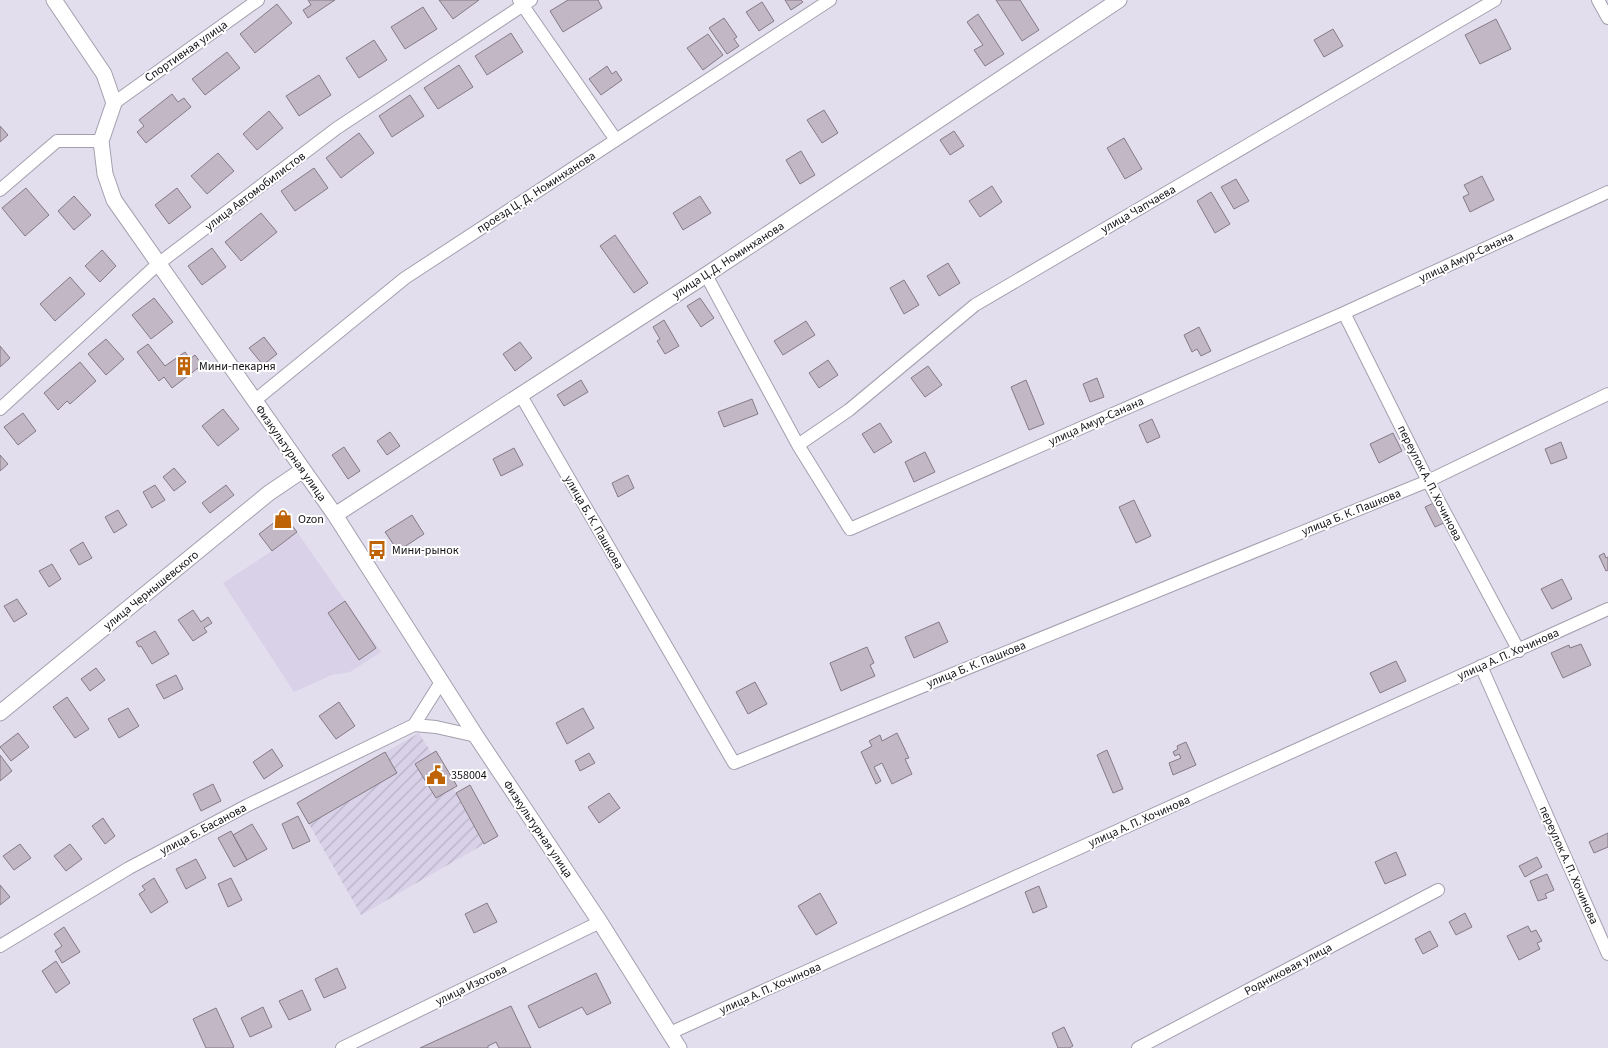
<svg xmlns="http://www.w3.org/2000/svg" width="1608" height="1048" font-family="'Source Sans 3',sans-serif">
	<defs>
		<pattern id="industrial-furrows" width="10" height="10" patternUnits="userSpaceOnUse" patternTransform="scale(1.25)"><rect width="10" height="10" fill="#d8d1e8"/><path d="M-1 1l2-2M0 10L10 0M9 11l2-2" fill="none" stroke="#b8b2c6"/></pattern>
	</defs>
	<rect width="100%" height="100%" fill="#e3deee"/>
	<path fill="#d8d1e8" d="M297,532L381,652L350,672L332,675L294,692L223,583L272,551Z"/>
	<path fill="url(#industrial-furrows)" d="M419,733L456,793L498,836L361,915L297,803Z"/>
	<path fill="#c2b7c4" stroke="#857a86" d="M308,0H335L308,18L303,10L311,5Z
		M439,0H479L453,19Z
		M568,0H598L602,8L563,32L550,11Z
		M785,0H801L803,2L791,10Z
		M996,0H1020L1039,30L1022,41Z
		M762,2L774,21L759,31L746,12Z
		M277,4L292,23L255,53L240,34Z
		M423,7L437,29L405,49L391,27Z
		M978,14L1004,54L985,66L974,50L983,45L967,22Z
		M724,18L737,37L734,39L739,46L727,54L709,28Z
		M1496,19L1511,49L1480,64L1465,35Z
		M1333,29L1343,46L1324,57L1314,40Z
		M511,33L523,52L487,75L475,56Z
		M708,34L723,55L703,70L687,48Z
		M374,40L387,60L359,78L346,58Z
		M227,52L240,68L205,95L192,79Z
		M459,65L473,87L438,109L424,88Z
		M607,66L612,74L616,71L622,80L601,95L589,79Z
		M319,75L331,95L299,116L286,96Z
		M172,94L178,102L184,98L191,107L146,143L137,132L144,126L139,120Z
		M410,95L424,116L392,137L379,116Z
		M824,110L838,133L822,143L807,120Z
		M269,111L283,128L257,150L243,134Z
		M0,126L8,135L0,142Z
		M954,131L964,146L950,155L940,140Z
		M359,133L374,153L341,178L326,158Z
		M1124,138L1142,169L1125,179L1107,148Z
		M801,151L815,175L800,184L786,160Z
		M218,153L234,171L207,194L191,176Z
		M314,168L328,188L295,211L281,191Z
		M1482,176L1494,200L1470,212L1463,197L1469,194L1464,185Z
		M1236,179L1249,201L1234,209L1221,187Z
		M992,186L1002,202L980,217L969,201Z
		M26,188L49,215L25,236L2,208Z
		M177,188L191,207L169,224L155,205Z
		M1211,192L1230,224L1215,233L1197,201Z
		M74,196L91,215L74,230L58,211Z
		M700,196L711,213L683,230L673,213Z
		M261,213L277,232L241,261L225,242Z
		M615,235L648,283L634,293L600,246Z
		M212,248L226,267L202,285L188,266Z
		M102,250L116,266L100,282L85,266Z
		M948,263L960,283L939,296L927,276Z
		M70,277L85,294L55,321L40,304Z
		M904,280L919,305L904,314L890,288Z
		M154,298L173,322L151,339L132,315Z
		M700,298L714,318L701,327L687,306Z
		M664,320L679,346L665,354L657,341L660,339L653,327Z
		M806,321L815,335L783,355L774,341Z
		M1199,327L1211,351L1201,356L1197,349L1192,352L1184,335Z
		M264,337L277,354L263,365L249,348Z
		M106,339L124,359L106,375L88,354Z
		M520,342L532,358L515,371L503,354Z
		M148,344L165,366L185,352L190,359L195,355L202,365L172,388L164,377L159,381L137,352Z
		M0,346L10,358L0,367Z
		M828,360L838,375L819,388L809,373Z
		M80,362L96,381L70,404L67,401L58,410L44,393Z
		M928,366L942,385L925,397L911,378Z
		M1097,378L1104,397L1090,402L1083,384Z
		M581,380L588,392L564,406L557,395Z
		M1026,380L1044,424L1029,430L1011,387Z
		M752,399L758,414L724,427L718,412Z
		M223,409L239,429L218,446L202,426Z
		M23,413L36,431L18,445L4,427Z
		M1152,419L1160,437L1147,443L1139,425Z
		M880,423L892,442L874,453L862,434Z
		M390,432L400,446L387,455L377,441Z
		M1393,433L1402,451L1379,463L1370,444Z
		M1561,442L1567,458L1551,464L1545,449Z
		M344,447L360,471L348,479L332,455Z
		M514,448L523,465L501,476L493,459Z
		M925,452L935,472L914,482L905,462Z
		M0,455L8,464L0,471Z
		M174,468L186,482L174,491L163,477Z
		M628,475L634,488L618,497L612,483Z
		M155,485L165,500L152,508L143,492Z
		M226,485L234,495L210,513L202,503Z
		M1134,500L1151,536L1136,543L1119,507Z
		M1438,501L1448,521L1435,527L1425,507Z
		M118,510L127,525L114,533L105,517Z
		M284,515L297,532L272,551L259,534Z
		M412,515L424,534L398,551L385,532Z
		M83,542L92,558L79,565L70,550Z
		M1604,553L1606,558L1608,557V570L1606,571L1599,556Z
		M52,564L61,579L49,587L39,571Z
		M1562,579L1572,599L1552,609L1541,589Z
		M17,599L27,614L14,622L4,606Z
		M345,601L376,648L359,660L328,613Z
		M193,610L201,622L208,617L212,623L204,628L207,632L193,641L178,620Z
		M939,622L948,642L914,658L905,637Z
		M155,631L169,654L152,664L141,646L139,647L136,642Z
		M1581,644L1591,665L1563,678L1551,653L1569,645L1570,648Z
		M867,647L874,663L870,665L875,676L841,691L830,663Z
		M1396,661L1406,681L1380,693L1370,673Z
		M96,668L105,680L90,691L81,679Z
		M176,675L183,689L164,699L156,685Z
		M755,682L767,704L748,714L736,692Z
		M67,697L89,729L75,738L53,707Z
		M339,702L355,726L336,739L319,716Z
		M128,708L139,726L119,738L108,719Z
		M583,708L594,728L567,744L556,723Z
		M18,733L29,747L11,761L0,747Z
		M897,733L909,758L905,759L912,774L892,784L882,763L874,767L881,781L876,784L861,752L872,746L869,741L880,735L882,741Z
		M1186,742L1196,765L1173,775L1169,763L1181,758L1179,754L1175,756L1173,752L1178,749L1177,746Z
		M272,749L283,766L264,779L253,762Z
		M1107,750L1123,789L1113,793L1097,755Z
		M436,751L457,786L436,798L415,764Z
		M385,752L397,773L309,824L297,803Z
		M589,753L595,763L580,771L575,761Z
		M0,755L12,771L0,781Z
		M213,784L221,801L201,811L193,794Z
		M470,785L498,836L484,844L456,793Z
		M609,793L620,808L599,823L588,807Z
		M298,816L310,841L293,849L282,824Z
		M103,818L115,836L105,844L92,826Z
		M252,824L267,849L247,860L233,835Z
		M231,831L247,860L234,867L218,838Z
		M1608,833V847L1594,853L1589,842Z
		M20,844L31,858L14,870L3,856Z
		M70,844L82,859L66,871L54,856Z
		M1396,852L1406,875L1385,884L1375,862Z
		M1537,857L1542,867L1525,877L1519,866Z
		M196,859L206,878L186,889L176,869Z
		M1547,874L1554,890L1545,894L1547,898L1538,901L1530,881Z
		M154,878L168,902L151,913L139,894L145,890L142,886Z
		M231,878L242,900L228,907L218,884Z
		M0,885L10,897L0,905Z
		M1039,886L1047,907L1033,913L1025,892Z
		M820,893L837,923L816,935L798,906Z
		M487,903L497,922L474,933L465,914Z
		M1465,913L1472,927L1456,935L1449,922Z
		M1528,926L1531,932L1536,930L1542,941L1537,943L1540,949L1519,960L1507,936Z
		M64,927L80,952L62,963L55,951L62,946L54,934Z
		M1430,931L1438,946L1423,954L1415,939Z
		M56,961L70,983L56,993L42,971Z
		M337,968L346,988L324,998L315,979Z
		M596,973L611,1003L587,1015L582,1007L539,1028L528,1006Z
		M302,990L311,1010L289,1020L279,1001Z
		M511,1006L531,1048H499L496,1042L488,1046V1048H420Z
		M263,1007L272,1027L250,1037L241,1018Z
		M216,1008L234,1047L232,1048H206L193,1019Z
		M1064,1027L1073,1046L1069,1048H1058L1052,1033Z"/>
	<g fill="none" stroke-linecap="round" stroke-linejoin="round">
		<g stroke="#a49fae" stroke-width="14">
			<path id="minor" d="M519,0L616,140
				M1598,0L1608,18
				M114,103L258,0
				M0,190L57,141H101
				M706,275L798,445L850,529L1344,313L1608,192
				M1344,313L1428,481L1519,651
				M520,394L734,763L1428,481L1608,394
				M254,401L405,278L830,0
				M0,409L158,264L337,128L531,0
				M798,445L849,410L975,305L1495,0
				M1481,666L1608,954
				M414,725L441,682
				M0,946L129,868L248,805L414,725L436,727L476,736
				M670,1033L1608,609
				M342,1048L600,922
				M1138,1048L1438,890"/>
		</g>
		<g stroke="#a49fae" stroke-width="17">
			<path id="tertiary" d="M54,0L104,74L114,103L101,141L105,174L114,200L335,515L476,736L600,922L679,1048
				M335,515L706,275L1119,0
				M0,713L269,493L303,470"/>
		</g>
		<use href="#minor" stroke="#fff" stroke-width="12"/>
		<use href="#tertiary" stroke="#fff" stroke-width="15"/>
	</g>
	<defs>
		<g id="building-bare" transform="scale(1.5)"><path d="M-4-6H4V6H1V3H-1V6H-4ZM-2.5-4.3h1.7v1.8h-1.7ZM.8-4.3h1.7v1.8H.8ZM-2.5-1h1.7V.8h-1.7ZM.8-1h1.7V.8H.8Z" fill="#be6407" stroke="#fff" stroke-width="2.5" paint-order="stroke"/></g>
		<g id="shop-bare" transform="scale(1.5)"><path d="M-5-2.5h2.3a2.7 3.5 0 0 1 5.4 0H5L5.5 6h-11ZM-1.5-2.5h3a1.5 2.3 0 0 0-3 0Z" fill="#be6407" stroke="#fff" stroke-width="2.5" paint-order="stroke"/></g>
		<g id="bus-bare" transform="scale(1.5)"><path d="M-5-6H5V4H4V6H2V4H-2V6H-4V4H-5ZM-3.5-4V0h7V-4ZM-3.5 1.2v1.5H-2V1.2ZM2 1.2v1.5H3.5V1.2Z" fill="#be6407" stroke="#fff" stroke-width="2.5" paint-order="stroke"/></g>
		<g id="civic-bare" transform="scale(1.5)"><path d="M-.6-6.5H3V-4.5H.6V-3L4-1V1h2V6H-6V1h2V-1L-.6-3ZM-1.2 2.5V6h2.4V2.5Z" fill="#be6407" stroke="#fff" stroke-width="2.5" paint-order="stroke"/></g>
	</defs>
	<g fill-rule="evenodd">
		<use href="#building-bare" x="184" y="366"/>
		<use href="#shop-bare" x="283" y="519"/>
		<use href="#bus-bare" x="377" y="550"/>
		<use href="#civic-bare" x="436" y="775"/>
	</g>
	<g text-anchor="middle" stroke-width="4" stroke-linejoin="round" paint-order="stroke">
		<g font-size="12" fill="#121116" stroke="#fff">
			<text transform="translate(186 51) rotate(-35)" y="4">Спортивная улица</text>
			<text transform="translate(255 191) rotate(-37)" y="4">улица Автомобилистов</text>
			<text transform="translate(536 192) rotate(-33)" y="4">проезд Ц. Д. Номинханова</text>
			<text transform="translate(1138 209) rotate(-30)" y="4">улица Чапчаева</text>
			<text transform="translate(1466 257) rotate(-25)" y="4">улица Амур-Санана</text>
			<text transform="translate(728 260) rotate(-33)" y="4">улица Ц.Д. Номинханова</text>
			<text transform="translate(1096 421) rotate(-24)" y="4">улица Амур-Санана</text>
			<text transform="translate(291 453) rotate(55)" y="4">Физкультурная улица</text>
			<text transform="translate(1430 483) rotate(63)" y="4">переулок А. П. Хочинова</text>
			<text transform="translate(1351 512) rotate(-22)" y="4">улица Б. К. Пашкова</text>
			<text transform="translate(594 522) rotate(60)" y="4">улица Б. К. Пашкова</text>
			<text transform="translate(151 590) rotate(-39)" y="4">улица Чернышевского</text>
			<text transform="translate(1508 654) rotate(-24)" y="4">улица А. П. Хочинова</text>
			<text transform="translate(976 664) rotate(-22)" y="4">улица Б. К. Пашкова</text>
			<text transform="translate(1139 821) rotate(-24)" y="4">улица А. П. Хочинова</text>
			<text transform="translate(203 829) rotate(-28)" y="4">улица Б. Басанова</text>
			<text transform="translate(538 829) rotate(56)" y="4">Физкультурная улица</text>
			<text transform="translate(1569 865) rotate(66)" y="4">переулок А. П. Хочинова</text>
			<text transform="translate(1288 969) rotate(-28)" y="4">Родниковая улица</text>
			<text transform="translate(471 985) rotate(-26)" y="4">улица Изотова</text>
			<text transform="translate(770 988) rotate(-24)" y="4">улица А. П. Хочинова</text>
		</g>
		<g font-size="12" fill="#121116" stroke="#fff" text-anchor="start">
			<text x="199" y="370">Мини-пекарня</text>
			<text x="298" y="523">Ozon</text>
			<text x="392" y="554">Мини-рынок</text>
			<text x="451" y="779">358004</text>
		</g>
	</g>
</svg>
